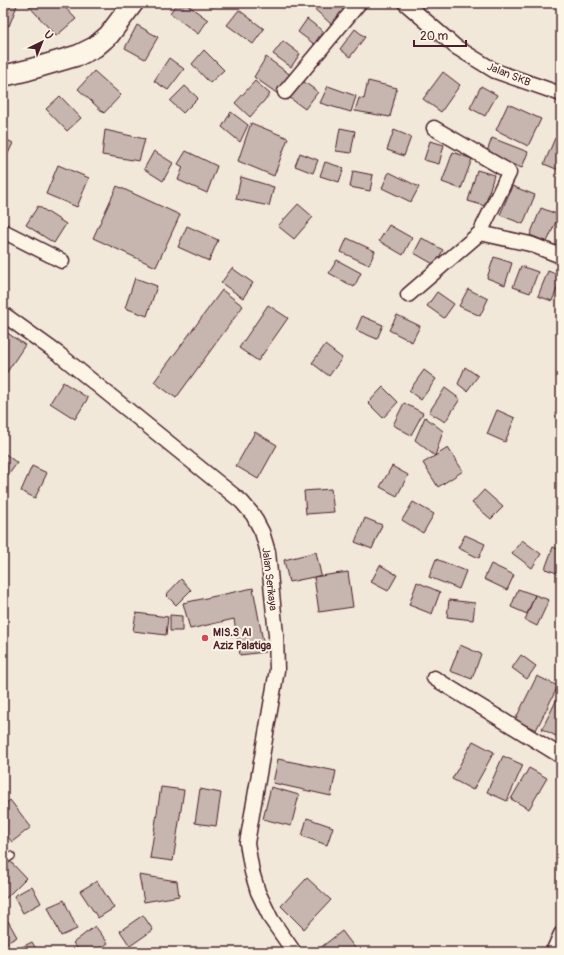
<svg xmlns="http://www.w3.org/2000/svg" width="564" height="955" font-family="Pangolin,sans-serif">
	<rect width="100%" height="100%" fill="#f1e8da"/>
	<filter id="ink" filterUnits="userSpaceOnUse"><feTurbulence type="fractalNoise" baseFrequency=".025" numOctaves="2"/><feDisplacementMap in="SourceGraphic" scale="8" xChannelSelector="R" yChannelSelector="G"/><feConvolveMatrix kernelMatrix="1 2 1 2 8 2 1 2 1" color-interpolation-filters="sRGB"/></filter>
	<g filter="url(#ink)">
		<path fill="#c7b6af" stroke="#4a1f2b" d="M3,3H18L9,26L3,23Z
			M28,3H61L76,19L56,36L27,4Z
			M177,3H185L208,20L198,34L170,13Z
			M205,3H215L213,7Z
			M312,3H337L344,10L331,24L310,5Z
			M239,10L264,29L253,44L227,25Z
			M307,19L323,31L314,44L298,32Z
			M137,25L158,37L145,59L125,48Z
			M355,29L365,37L350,57L340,49Z
			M283,41L300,54L291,67L273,54Z
			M204,50L224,70L210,83L192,64Z
			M266,57L292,76L278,94L254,77Z
			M169,58L184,69L168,90L154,81Z
			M94,71L121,95L104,113L78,89Z
			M443,72L460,85L441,112L423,99Z
			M255,81L270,94L250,117L235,103Z
			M303,81L318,92L305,109L290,98Z
			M368,81L397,88L390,117L355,111L359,98L364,99Z
			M185,86L198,98L183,113L170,101Z
			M328,86L356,96L351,112L320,103Z
			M481,86L497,95L485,116L470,108Z
			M60,96L81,118L67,131L46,109Z
			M508,104L541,119L528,146L496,130Z
			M231,112L248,125L240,142L222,127Z
			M251,123L288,138L274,176L238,161Z
			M340,128L355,131L351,153L336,151Z
			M105,130L145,139L139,161L102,155Z
			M394,130L411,137L404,156L387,150Z
			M3,138L13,143L5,160L3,159Z
			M492,138L528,152L522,168L486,154Z
			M555,138L561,141V171L544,164Z
			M430,141L444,145L439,164L424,160Z
			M154,151L173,163L163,181L144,169Z
			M186,151L217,166L207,193L178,180L183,167L178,164Z
			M453,152L472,159L461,189L442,182Z
			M300,153L318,160L313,173L295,166Z
			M325,162L344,168L339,182L320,176Z
			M58,165L89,178L77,207L46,194Z
			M477,170L494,175L485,206L468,201Z
			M353,171L373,175L370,191L350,187Z
			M389,172L419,187L411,202L382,188Z
			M241,177L274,187L269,206L236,199Z
			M117,186L180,215L156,267L93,238Z
			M512,186L535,195L523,224L500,215Z
			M298,204L313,217L294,239L278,226Z
			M38,206L66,224L54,243L26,225Z
			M541,208L559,215L547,242L530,235Z
			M389,225L412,238L403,255L379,241Z
			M187,226L218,240L209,261L178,247Z
			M347,238L375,251L369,265L341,252Z
			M422,238L443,250L435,265L414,253Z
			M494,257L512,263L505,285L487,278Z
			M337,260L361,273L354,287L329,273Z
			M521,266L538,272L530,293L513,287Z
			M232,268L253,283L243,298L221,283Z
			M548,271L561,276V279L552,301L538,296Z
			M135,278L157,286L147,316L125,308Z
			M468,289L488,299L480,316L459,306Z
			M222,290L243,306L176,398L154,382Z
			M437,292L454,304L444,318L427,306Z
			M268,305L288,318L258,361L239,348Z
			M397,315L420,326L412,342L389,330Z
			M362,316L383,325L377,339L356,330Z
			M3,330L25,345L3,378Z
			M325,345L342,358L329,376L312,363Z
			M465,367L478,376L467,391L458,384Z
			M424,370L436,379L421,400L409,391Z
			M63,382L88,398L75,419L50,403Z
			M383,387L398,402L383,418L368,403Z
			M445,388L460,399L445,422L429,412Z
			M404,403L423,413L411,435L393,425Z
			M497,410L515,418L505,442L487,434Z
			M425,417L443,431L435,456L415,440Z
			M255,432L277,445L258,479L236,466Z
			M448,448L463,471L438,487L423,463Z
			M3,452L17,463L4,481L3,480Z
			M32,466L47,473L35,498L21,491Z
			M392,466L408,475L397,496L380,487Z
			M331,489L334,512L306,514L304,491Z
			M484,490L503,507L491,519L472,503Z
			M413,502L434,514L423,533L402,520Z
			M365,518L382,525L372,549L355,542Z
			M465,535L485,544L479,558L458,548Z
			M522,540L541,554L532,568L512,553Z
			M553,547L561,550L560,574L545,569Z
			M316,552L321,575L314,577L289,582L284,560Z
			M436,559L466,571L459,589L429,577Z
			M491,564L514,575L507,590L484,579Z
			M380,565L397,575L388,591L371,582Z
			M348,572L353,607L319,612L314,577Z
			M181,579L191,590L176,605L166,595Z
			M417,582L440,592L432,614L409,605Z
			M253,588L265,652L240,655L234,619L190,629L183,603Z
			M518,589L535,595L527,614L511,607Z
			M535,595L549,600L537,626L525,620Z
			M449,600L475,603L473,620L447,617Z
			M136,613L168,617L166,635L133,631Z
			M170,615L182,616V631H170Z
			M460,645L481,654L472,679L450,671Z
			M521,655L536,666L527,679L512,668Z
			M537,676L558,686L536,730L515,720Z
			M558,697L561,699V737L560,738L542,729Z
			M473,741L494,752L473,790L452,779Z
			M503,756L523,765L507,801L487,792Z
			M278,759L336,771L331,796L273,783Z
			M529,768L547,778L529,809L511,799Z
			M161,787L184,790L173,861L150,858Z
			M271,787L299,795L291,826L263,819Z
			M200,789L221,793L216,826L195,823Z
			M10,800L31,827L12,842L3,831V806Z
			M307,818L333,827L327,845L302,836Z
			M9,860L26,878L3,901V866Z
			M139,875L177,881L179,896L144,902Z
			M307,878L331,900L304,929L281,906Z
			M97,881L114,908L98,918L80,891Z
			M32,886L41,903L23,913L14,896Z
			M64,900L77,929L61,936L48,907Z
			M143,915L153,930L130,946L120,931Z
			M8,921L17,937L3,945V923Z
			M95,926L108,943L96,952H80L73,943Z
			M342,931L358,952H315Z
			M32,942L38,952H15L14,951Z"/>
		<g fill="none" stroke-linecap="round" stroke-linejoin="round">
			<g stroke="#4a1f2b" stroke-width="10">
				<path id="lane" d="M3,861L11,856"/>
			</g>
			<g stroke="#4a1f2b" stroke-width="17">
				<path id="street" d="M405,3L456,47L495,71L561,94
					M285,92L359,3
					M3,231L62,261
					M480,233L530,244L561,256
					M408,295L480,233L509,173L508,171L434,128
					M3,314L60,355L242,502L253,515L262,532L268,552L276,635L277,670L247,843L252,872L258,892L271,919L294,952
					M434,678L561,756
					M553,952L561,934"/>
			</g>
			<g stroke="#4a1f2b" stroke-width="23">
				<path id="secondary" d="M3,76L28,70L79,55L95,47L109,35L133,3"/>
			</g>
			<use href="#lane" stroke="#fcf5e5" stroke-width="7"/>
			<use href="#street" stroke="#fcf5e5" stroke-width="14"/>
			<use href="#secondary" stroke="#fcf5e5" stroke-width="20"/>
		</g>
	</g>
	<circle fill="#d1495b" stroke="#fcf5e5" stroke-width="1.5" cx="205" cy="638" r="4"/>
	<g text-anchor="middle" stroke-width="4" stroke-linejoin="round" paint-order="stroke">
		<g font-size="11" fill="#4a1f2b" stroke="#fcf5e5">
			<text transform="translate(509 74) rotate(22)" y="4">Jalan SKB</text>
			<text transform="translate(270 579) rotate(83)" y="4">Jalan Serikaya</text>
		</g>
		<g font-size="11" font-weight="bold" fill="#4a1f2b" stroke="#fcf5e5" text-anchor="start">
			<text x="213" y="636">MIS.S Al<tspan x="213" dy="13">Aziz Palatiga</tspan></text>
		</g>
	</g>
	<rect width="564" height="955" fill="none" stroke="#fcf5e5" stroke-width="16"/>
	<rect x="8" y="8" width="548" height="939" fill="none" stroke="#4a1f2b" stroke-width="1.5" filter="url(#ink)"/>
	<g transform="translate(42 42) rotate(43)" stroke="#fcf5e5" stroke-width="3" paint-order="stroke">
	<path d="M0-3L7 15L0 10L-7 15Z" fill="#4a1f2b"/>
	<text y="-6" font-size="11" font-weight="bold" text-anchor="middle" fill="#4a1f2b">U</text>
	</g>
	<path d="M414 40v6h52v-6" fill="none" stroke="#4a1f2b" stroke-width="2"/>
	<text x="420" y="40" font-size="12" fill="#4a1f2b" stroke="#fcf5e5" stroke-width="3" paint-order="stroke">20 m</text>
</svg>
